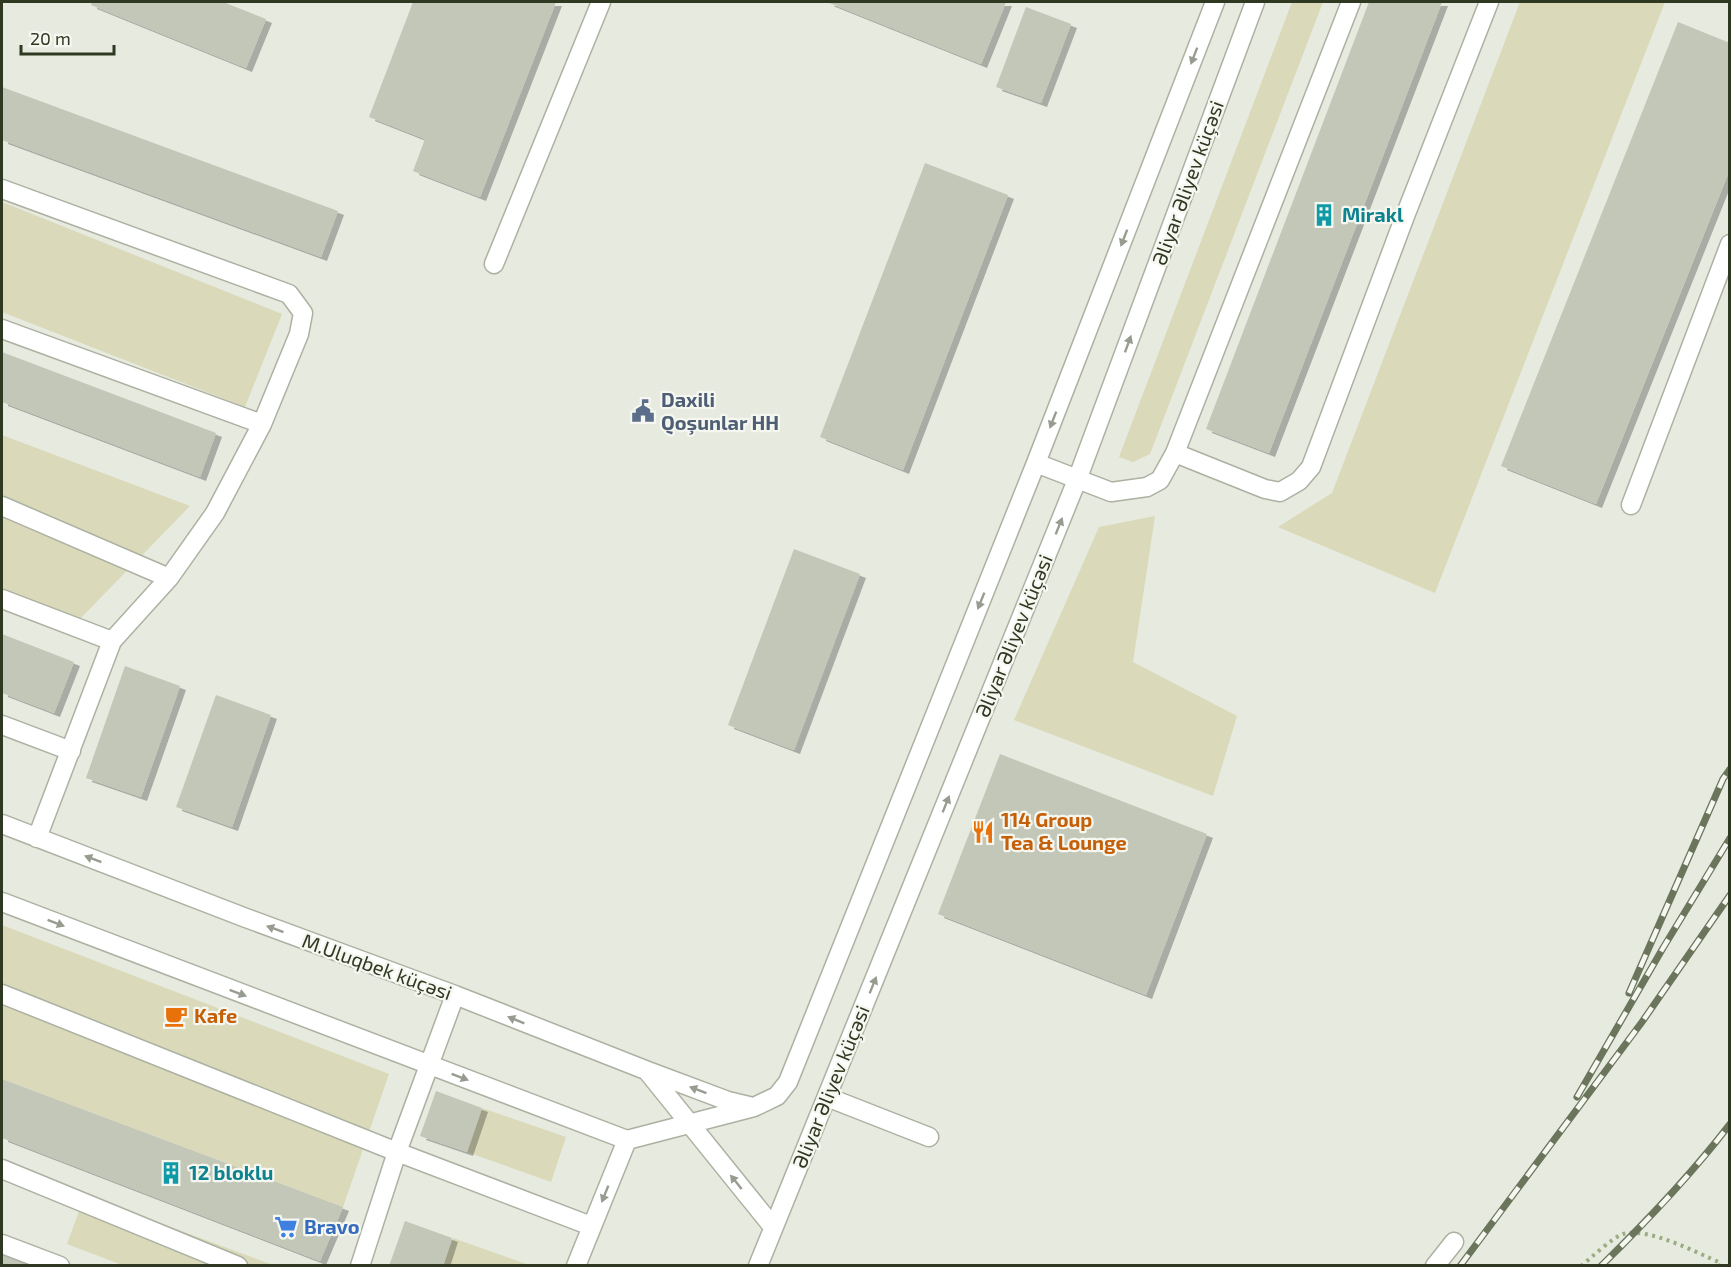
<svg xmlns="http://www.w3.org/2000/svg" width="1731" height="1267" font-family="'Exo 2',sans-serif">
	<defs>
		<filter id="shadow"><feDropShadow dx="6" dy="4" stdDeviation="0" flood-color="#0004"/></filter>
	</defs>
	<rect width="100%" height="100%" fill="#e7eadf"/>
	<path fill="#dad9b9" d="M1292,2H1323L1150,454L1133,462L1119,457Z
		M1520,2H1665L1435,593L1278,527L1332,493Z
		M2,202L282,314L245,407L2,312Z
		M2,435L190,506L73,626L2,599Z
		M1155,516L1133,662L1237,716L1213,796L1014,720L1099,527Z
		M2,925L389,1074L343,1207L2,1079Z
		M482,1108L566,1137L551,1182L467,1152Z
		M85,1195L273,1265H122L67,1244Z
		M453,1238L529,1265L443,1266Z"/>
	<path fill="#c3c7b8" filter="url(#shadow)" d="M92,2H223L266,19L246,68L91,5Z
		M413,2H556L480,197L413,171L425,139L369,117Z
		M827,2H1006L981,64Z
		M1369,2H1442L1269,453L1206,429Z
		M1026,7L1071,24L1041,103L996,87Z
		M1678,22L1730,43V169L1596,504L1501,466Z
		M2,87L338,211L321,257L2,140Z
		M925,163L1008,195L903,470L820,437Z
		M2,352L216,433L200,477L2,402Z
		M794,549L860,574L794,750L728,725Z
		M2,634L74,662L54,713L2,693Z
		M125,666L180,686L141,797L86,778Z
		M216,695L271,715L232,827L176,807Z
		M1000,754L1207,834L1146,995L938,914Z
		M2,1079L343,1207L320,1261L2,1138Z
		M436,1091L482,1108L467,1152L420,1136Z
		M405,1221L452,1238L443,1266H389Z
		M2,1250L39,1265L2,1266Z"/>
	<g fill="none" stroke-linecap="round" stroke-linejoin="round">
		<g stroke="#acb1a2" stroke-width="21">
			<path id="minor" d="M2,189L289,294L303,313L299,334L262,424L215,513L169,578L112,641L37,838
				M494,264L601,2
				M2,329L262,424
				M1175,453L1351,2
				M1036,463L1111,492L1147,487L1160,480L1175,453L1265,489L1280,492L1299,481L1311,467L1405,216L1489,2
				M1631,505L1730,244
				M2,506L169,578
				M2,599L112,641
				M2,725L71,751
				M2,824L246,918L455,995L648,1071L728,1101L749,1106
				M2,902L627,1140
				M2,994L397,1152L591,1226
				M648,1072L773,1227
				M827,1097L929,1137
				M627,1140L754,1107L777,1096L788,1082L1036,463L1215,2
				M2,1169L238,1266
				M2,1244L60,1266
				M360,1266L397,1152L455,995
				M576,1266L627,1140
				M758,1266L1077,480L1255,2
				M1435,1266L1454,1242"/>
		</g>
		<path stroke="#9cac81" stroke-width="4" stroke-dasharray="3 4.5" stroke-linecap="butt" d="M1581,1266C1591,1258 1613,1237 1623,1234C1649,1227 1697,1253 1721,1263L1720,1266"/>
		<use href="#minor" stroke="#fff" stroke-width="18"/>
		<g stroke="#6a755b" stroke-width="7">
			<path id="rail" d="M1629,993L1723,779L1730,769
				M1577,1097L1663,948L1730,838
				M1460,1266L1642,1022L1730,895
				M1601,1266C1647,1221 1691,1175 1730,1124"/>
		</g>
		<use href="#rail" stroke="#f5f7f0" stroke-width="4.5" stroke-dasharray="14" stroke-linecap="butt"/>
	</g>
	<defs><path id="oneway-solid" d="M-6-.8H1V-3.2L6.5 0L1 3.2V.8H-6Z" transform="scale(1.5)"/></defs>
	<g fill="#979c90">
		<use href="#oneway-solid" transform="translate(1194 56) rotate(111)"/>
		<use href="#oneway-solid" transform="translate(1124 238) rotate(111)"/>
		<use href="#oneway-solid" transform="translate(1128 344) rotate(-70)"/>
		<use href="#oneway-solid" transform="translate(1053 420) rotate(111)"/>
		<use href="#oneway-solid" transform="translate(1059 526) rotate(-68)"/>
		<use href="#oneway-solid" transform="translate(981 601) rotate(112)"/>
		<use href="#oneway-solid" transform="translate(946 804) rotate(-68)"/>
		<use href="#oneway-solid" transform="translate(93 859) rotate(-159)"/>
		<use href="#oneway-solid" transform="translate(56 923) rotate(21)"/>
		<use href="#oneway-solid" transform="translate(275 929) rotate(-160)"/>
		<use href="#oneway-solid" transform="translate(873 985) rotate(-68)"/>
		<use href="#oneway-solid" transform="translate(238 993) rotate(21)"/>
		<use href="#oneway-solid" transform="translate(516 1020) rotate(-158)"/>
		<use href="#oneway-solid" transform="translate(460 1077) rotate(21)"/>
		<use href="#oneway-solid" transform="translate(698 1090) rotate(-159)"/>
		<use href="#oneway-solid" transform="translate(736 1182) rotate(-129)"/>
		<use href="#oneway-solid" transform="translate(605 1194) rotate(112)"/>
	</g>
	<defs>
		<g id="building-bare" transform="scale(1.8)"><path d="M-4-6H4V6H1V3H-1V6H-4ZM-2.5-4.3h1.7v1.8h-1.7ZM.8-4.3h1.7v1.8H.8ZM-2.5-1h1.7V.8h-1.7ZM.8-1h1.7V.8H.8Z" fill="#0f9aa8" stroke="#f5f7f0" stroke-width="2.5" paint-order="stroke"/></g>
		<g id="civic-bare" transform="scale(1.8)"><path d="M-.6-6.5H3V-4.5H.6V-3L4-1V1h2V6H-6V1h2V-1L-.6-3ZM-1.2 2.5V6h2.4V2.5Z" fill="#5c6f8a" stroke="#f5f7f0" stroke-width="2.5" paint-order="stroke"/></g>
		<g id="restaurant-bare" transform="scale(1.8)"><path d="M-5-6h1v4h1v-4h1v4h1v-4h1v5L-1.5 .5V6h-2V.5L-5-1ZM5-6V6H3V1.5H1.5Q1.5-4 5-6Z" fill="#e8710a" stroke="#f5f7f0" stroke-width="2.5" paint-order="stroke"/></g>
		<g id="cafe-bare" transform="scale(1.8)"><path d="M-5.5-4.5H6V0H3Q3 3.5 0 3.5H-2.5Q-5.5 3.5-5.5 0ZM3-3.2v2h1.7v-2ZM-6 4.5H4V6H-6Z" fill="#e8710a" stroke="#f5f7f0" stroke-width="2.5" paint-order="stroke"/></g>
		<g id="supermarket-bare" transform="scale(1.8)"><path d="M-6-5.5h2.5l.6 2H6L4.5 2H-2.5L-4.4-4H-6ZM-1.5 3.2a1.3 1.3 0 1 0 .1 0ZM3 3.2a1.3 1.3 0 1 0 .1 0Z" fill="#3f7fe0" stroke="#f5f7f0" stroke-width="2.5" paint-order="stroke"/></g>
	</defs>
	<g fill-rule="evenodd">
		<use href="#building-bare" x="1324" y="215"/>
		<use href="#civic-bare" x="643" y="411"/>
		<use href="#restaurant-bare" x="983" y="832"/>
		<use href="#cafe-bare" x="176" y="1016"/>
		<use href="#building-bare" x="171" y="1173"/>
		<use href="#supermarket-bare" x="286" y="1227"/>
	</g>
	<g text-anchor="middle" stroke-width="4.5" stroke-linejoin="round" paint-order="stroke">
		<g font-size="20" fill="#2f3921" stroke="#f5f7f0">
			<text transform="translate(1188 183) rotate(-70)" y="7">Əliyar Əliyev küçəsi</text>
			<text transform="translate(1014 636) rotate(-68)" y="7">Əliyar Əliyev küçəsi</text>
			<text transform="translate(377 967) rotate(20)" y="7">M.Uluqbek küçəsi</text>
			<text transform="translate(831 1087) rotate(-68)" y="7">Əliyar Əliyev küçəsi</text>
		</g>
		<g font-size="20" font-weight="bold" fill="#0d838f" stroke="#f5f7f0" text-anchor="start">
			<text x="1342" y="222">Mirakl</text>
			<text x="189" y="1180">12 bloklu</text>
		</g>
		<g font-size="20" font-weight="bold" fill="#4e5e75" stroke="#f5f7f0" text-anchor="start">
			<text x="661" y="407">Daxili<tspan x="661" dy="23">Qoşunlar HH</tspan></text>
		</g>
		<g font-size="20" font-weight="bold" fill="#c56008" stroke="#f5f7f0" text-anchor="start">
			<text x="1001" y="827">114 Group<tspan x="1001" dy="23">Tea &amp; Lounge</tspan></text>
			<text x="194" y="1023">Kafe</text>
		</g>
		<g font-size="20" font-weight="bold" fill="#366cbe" stroke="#f5f7f0" text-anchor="start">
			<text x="304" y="1234">Bravo</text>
		</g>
	</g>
	<rect width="1731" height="1267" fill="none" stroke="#2f3921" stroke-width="6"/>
	<path d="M21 45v9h93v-9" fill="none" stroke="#2f3921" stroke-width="3"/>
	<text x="30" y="45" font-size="18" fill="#2f3921" stroke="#f5f7f0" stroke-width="4.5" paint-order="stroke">20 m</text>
</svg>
